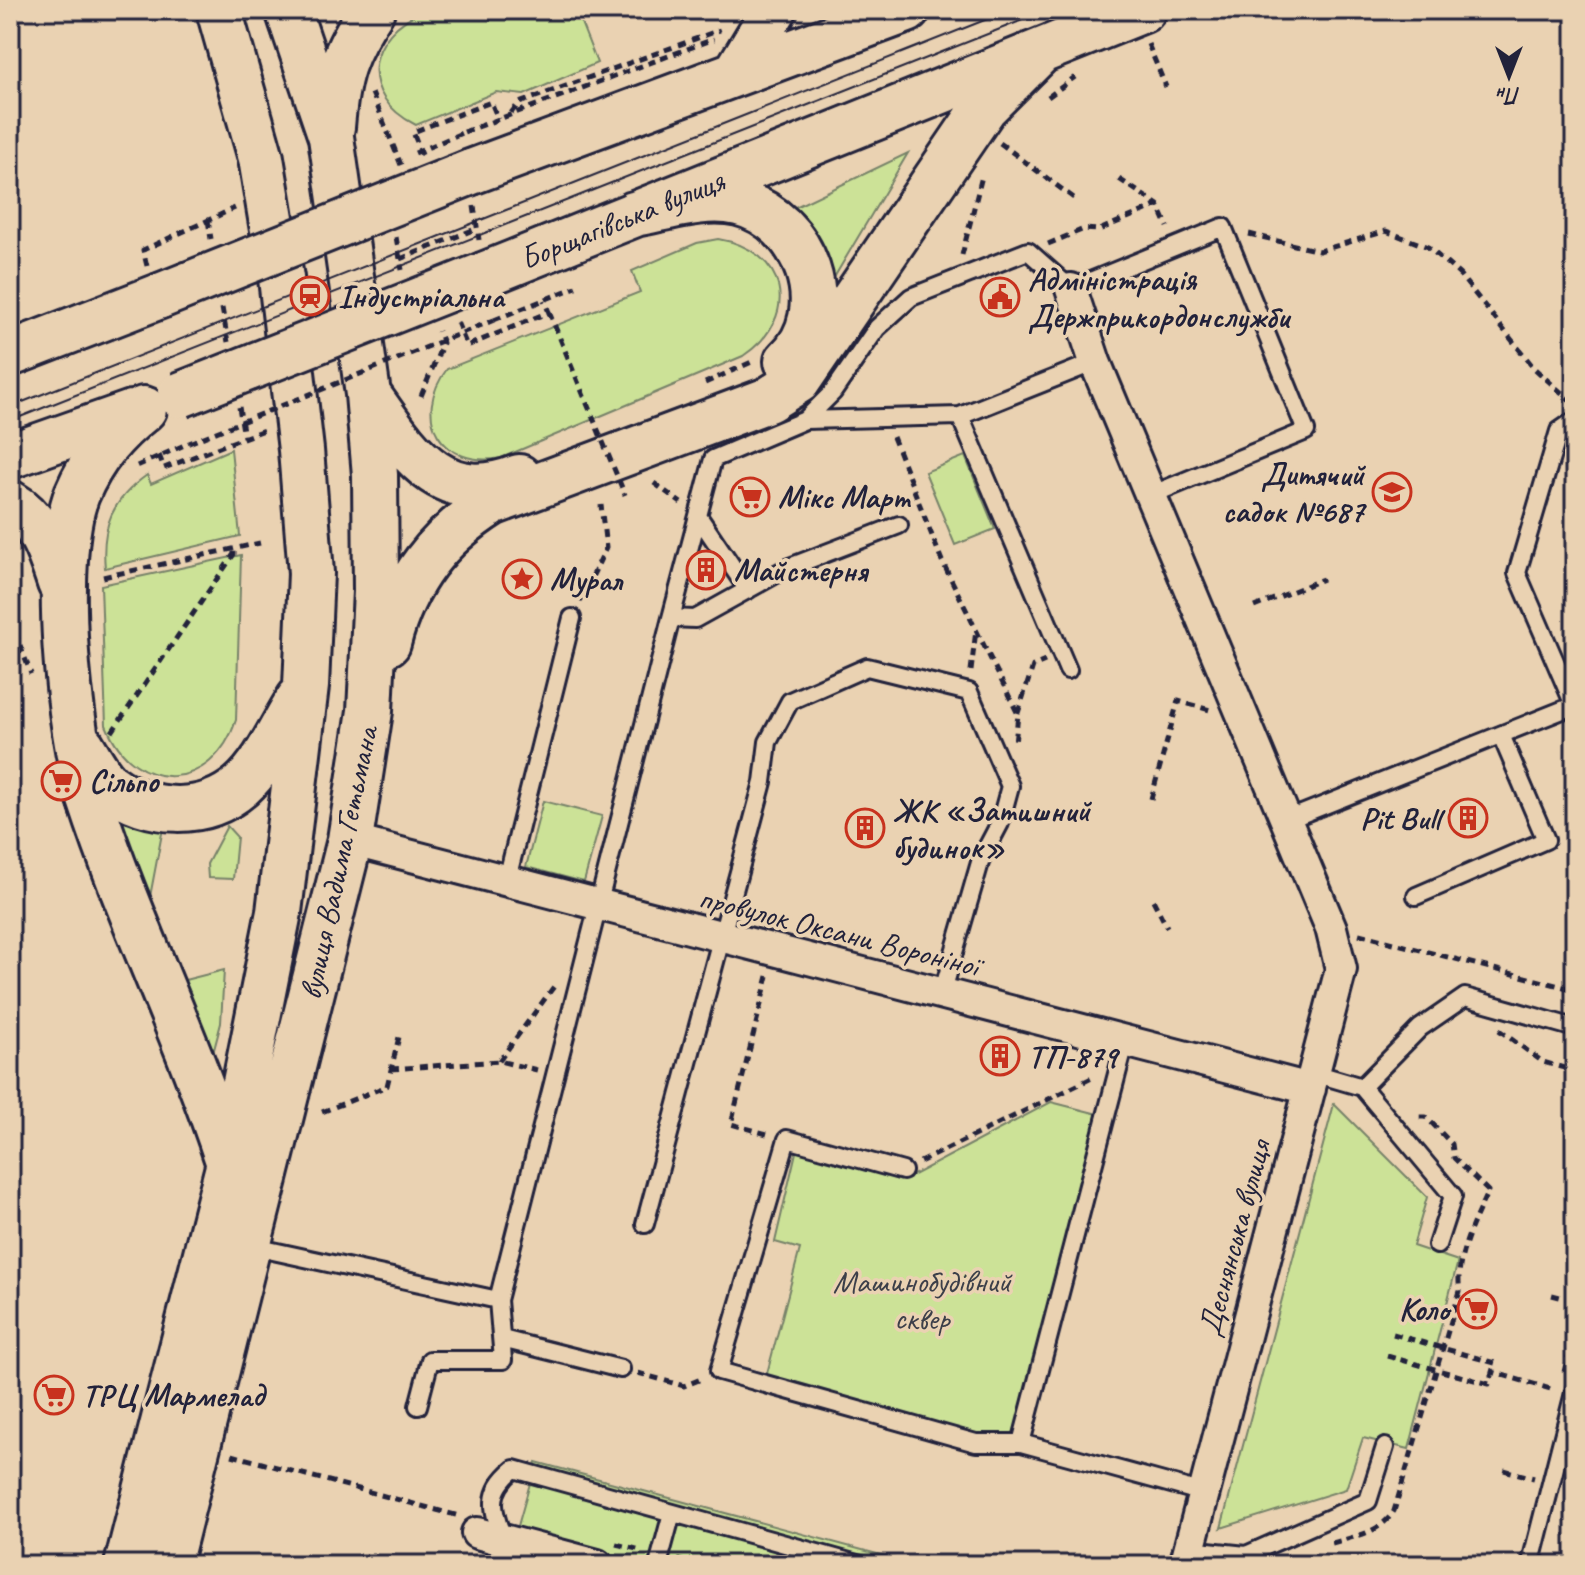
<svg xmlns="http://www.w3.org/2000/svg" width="1585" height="1575" font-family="Caveat,sans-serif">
	<rect width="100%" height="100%" fill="#ead2b2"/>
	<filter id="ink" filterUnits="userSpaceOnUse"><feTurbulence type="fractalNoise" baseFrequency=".0125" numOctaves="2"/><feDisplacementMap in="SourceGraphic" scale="16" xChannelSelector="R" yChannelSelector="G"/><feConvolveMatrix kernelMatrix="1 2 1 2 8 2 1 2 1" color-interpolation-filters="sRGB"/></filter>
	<g filter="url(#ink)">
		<path fill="#cce297" stroke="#778269" stroke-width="2" d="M425,10H606L580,20L597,63L524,95L496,92L416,125C356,95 366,34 425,10Z
			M908,153L829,286C828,252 818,231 791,209Z
			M718,239C787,250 802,317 743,356L501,458C441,469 411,417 447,369L640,292L632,271L697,243Z
			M231,449L240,536L105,568C101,526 112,500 147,475L151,484Z
			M965,456L995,529L955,545L925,472Z
			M241,555L236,720C213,792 135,796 106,725L101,585Z
			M543,801L602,816L584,882L526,867Z
			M113,806L163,828L149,902Z
			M227,826L237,837L233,879L208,878L207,864Z
			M224,970L221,1023L211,1061L181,981Z
			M1051,1102L1098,1114L1012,1441H976L765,1381L800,1249L775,1242L797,1148L908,1178Z
			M1334,1104L1427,1197L1413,1246L1458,1261L1409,1449L1363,1438L1346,1489L1221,1528Z
			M536,1462L918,1565H507Z"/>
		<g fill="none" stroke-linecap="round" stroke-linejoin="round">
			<g stroke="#22223b" stroke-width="22">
				<path id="service" d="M960,416L1068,670
					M805,420L960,416L1095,362
					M698,516L748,590
					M671,618L713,459L805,420L833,392L877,328L911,297L1028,251L1071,289L1223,227L1306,431L1151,495
					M1574,705L1517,573L1559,431L1575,420
					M1287,820L1575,705
					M506,883L572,618
					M1416,896L1546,840L1501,735
					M1314,1073L1362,1087L1453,1196L1437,1245
					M1362,1087L1420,1028L1465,997L1575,1028
					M903,1171L787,1139L719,1371L976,1443H1021L1204,1493
					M645,1224L763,782L768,742L790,701L867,667L969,692L1010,786L1000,823L981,859L942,994
					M250,1246L498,1300
					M502,1339L621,1369
					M418,1406L430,1360H503L498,1300L671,618L695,619L787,568L899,525
					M1021,1443L1125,1043
					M504,1540C492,1510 486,1492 514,1469L861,1565
					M1189,1549L1246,1555L1368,1501L1385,1447
					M658,1565L672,1513
					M1539,1565L1532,1558L1575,1389"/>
			</g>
			<g stroke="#22223b" stroke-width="36">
				<path id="minor" d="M1071,289L1095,362L1331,928L1341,969L1185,1565
					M350,840L1310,1089
					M477,1533L597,1565"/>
			</g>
			<g stroke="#22223b" stroke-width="50">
				<path id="primary" d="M738,70L774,10
					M332,127C336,77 343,52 372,10
					M471,172L907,10
					M634,214C667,208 706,195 739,203C805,219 840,311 787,361
					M486,274L1143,10
					M10,354L160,296
					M369,396C408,451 441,508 519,477
					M144,409C114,433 92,458 77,494C51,560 68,731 90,799C130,922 188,1038 228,1161
					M10,456L132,413
					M10,503C40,520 50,552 60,583
					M388,643C404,580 438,537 492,503L768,400L798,381L984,108L1040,52
					M82,746C90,759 99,777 110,786C149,815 204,818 241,786C266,764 281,727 299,699
					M127,1565L229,1163L279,912L306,686L311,573L301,450L281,278L261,158L219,10
					M168,1565L350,840L370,711L376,591L375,475L368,394L331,137L288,10"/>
			</g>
			<path stroke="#22223b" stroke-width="5" stroke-dasharray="8 6" stroke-linecap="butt" d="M1148,44L1166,87
				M372,93L401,165
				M1048,97L1075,77
				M511,113L519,103L720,30
				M464,132L714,39
				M1000,143L1075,199
				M422,155L413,132L491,102L498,119
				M1119,179L1158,205L1168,227
				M474,206L479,240
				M208,220L211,239
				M1249,234L1319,251L1386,231L1428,247L1460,275L1535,369L1571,401
				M396,237L402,270
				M1048,244L1084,229L1099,230L1158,205
				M962,255L982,176
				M400,259L478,228
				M147,266L143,250L235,208
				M222,308L228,342
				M494,320L576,287
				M457,322L467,346L549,312L544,300
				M705,383L754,361
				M421,396L443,343L438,331
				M239,407L244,437
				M893,437L942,561L1018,714L1015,744
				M159,455L164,468L264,430
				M137,466L189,443
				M654,483L681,503
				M103,577L260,543
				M580,602L606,548L601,505
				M1254,607L1323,579
				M10,619L31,674
				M971,671L976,630
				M1018,713L1033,666L1045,661
				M112,732L234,554V548
				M1151,799L1178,701L1210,710
				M1153,900L1167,927
				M1359,934L1575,990
				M1499,1030L1543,1062L1575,1071
				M499,1061L555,985
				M391,1069L499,1061L537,1070
				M322,1112L387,1086L400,1033
				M767,1134L731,1124L768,976
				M920,1162L1094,1077
				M1552,1295L1575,1301
				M1575,1306V1309
				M1393,1334L1495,1363L1492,1372L1554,1390
				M1387,1356L1489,1384L1492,1372
				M1564,1372L1575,1330
				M638,1373L684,1386L701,1379
				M232,1455L459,1516
				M1504,1470L1534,1478
				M1332,1543C1356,1536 1380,1533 1394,1511L1460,1291C1454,1260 1475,1219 1488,1191L1454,1158L1452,1144L1426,1117H1414
				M616,1544L641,1550
				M678,1560L695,1565"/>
			<use href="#service" stroke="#ead2b2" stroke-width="16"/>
			<use href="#minor" stroke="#ead2b2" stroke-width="30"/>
			<use href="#primary" stroke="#ead2b2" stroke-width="44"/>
			<path stroke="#22223b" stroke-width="2" d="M10,407L1010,10
				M10,421L1048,10"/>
			<g stroke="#22223b" stroke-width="50" stroke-linecap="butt">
				<path id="primary-bridge" d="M160,296L471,172
					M180,395L486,274"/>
			</g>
			<path stroke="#22223b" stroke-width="5" stroke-dasharray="8 6" stroke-linecap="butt" d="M415,153L464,132
				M549,312L625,495
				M189,443L494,320"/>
			<use href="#primary-bridge" stroke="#ead2b2" stroke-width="44"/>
		</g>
	</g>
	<defs>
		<g id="station-ring" transform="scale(2)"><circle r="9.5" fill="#ead2b2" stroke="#c8321e" stroke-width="1.5"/><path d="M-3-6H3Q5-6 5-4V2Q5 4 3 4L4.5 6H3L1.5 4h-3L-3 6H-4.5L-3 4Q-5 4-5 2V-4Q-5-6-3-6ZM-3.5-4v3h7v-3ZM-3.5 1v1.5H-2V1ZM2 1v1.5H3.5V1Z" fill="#c8321e"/></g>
		<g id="civic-ring" transform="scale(2)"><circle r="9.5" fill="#ead2b2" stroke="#c8321e" stroke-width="1.5"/><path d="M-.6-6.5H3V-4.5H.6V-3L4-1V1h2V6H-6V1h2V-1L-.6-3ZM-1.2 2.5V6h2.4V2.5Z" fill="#c8321e"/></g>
		<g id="school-ring" transform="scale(2)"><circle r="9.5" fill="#ead2b2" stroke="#c8321e" stroke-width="1.5"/><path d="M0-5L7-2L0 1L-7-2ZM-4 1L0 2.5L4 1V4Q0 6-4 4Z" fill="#c8321e"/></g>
		<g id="supermarket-ring" transform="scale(2)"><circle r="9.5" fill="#ead2b2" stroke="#c8321e" stroke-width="1.5"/><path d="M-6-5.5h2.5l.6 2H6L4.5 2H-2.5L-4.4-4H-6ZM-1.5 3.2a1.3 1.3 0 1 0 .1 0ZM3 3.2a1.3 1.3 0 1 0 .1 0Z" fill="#c8321e"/></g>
		<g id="building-ring" transform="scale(2)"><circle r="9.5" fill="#ead2b2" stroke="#c8321e" stroke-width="1.5"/><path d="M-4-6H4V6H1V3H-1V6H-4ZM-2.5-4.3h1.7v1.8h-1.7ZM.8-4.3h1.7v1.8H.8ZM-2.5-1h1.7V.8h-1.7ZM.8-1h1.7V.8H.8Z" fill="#c8321e"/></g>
		<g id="sight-ring" transform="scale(2)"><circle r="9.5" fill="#ead2b2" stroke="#c8321e" stroke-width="1.5"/><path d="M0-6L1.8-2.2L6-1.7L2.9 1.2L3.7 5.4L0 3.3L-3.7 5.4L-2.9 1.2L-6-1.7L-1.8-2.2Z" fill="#c8321e"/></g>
	</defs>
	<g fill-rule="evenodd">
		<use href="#station-ring" x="310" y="296"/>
		<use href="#civic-ring" x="1000" y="297"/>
		<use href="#school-ring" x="1392" y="492"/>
		<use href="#supermarket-ring" x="750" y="497"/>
		<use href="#building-ring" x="706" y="570"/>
		<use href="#sight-ring" x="522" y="579"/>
		<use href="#supermarket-ring" x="61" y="781"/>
		<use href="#building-ring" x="1468" y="818"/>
		<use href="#building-ring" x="865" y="828"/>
		<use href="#building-ring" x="1000" y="1056"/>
		<use href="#supermarket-ring" x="1477" y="1309"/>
		<use href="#supermarket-ring" x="54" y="1395"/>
	</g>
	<g text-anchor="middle" stroke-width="7" stroke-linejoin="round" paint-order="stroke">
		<g font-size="32" fill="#22223b" stroke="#ead2b2">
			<text transform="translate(622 219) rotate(-22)" y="11">Борщагівська вулиця</text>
			<text transform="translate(338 863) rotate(-78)" y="11">вулиця Вадима Гетьмана</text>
			<text transform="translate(839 931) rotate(14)" y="11">провулок Оксани Вороніної</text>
			<text transform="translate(1234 1238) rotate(-75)" y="11">Деснянська вулиця</text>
		</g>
		<g font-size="32" font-weight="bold" fill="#22223b" stroke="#ead2b2" text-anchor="start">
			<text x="1028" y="290">Адміністрація<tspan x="1028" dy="37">Держприкордонслужби</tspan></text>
			<text x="338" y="307">Індустріальна</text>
			<text x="1364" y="485" text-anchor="end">Дитячий<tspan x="1364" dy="37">садок №687</tspan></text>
			<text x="778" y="508">Мікс Март</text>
			<text x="734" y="581">Майстерня</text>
			<text x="550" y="590">Мурал</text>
			<text x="89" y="792">Сільпо</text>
			<text x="893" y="821">ЖК «Затишний<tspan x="893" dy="37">будинок»</tspan></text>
			<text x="1440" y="829" text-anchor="end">Pit Bull</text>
			<text x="1028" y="1067">ТП-879</text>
			<text x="1449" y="1320" text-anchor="end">Коло</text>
			<text x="82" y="1406">ТРЦ Мармелад</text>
		</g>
		<g font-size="32" fill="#3c3f49" stroke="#ead2b2">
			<text x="922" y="1292">Машинобудівний<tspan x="922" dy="37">сквер</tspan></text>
		</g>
	</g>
	<rect width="1585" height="1575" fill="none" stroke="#ead2b2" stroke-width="40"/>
	<rect x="20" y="20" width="1545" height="1535" fill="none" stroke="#22223b" stroke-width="3" filter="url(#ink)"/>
	<g transform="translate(1509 76) rotate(180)" stroke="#ead2b2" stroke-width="6" paint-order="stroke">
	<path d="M0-6L14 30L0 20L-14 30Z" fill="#22223b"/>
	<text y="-12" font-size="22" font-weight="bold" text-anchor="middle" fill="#22223b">Пн</text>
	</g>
</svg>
